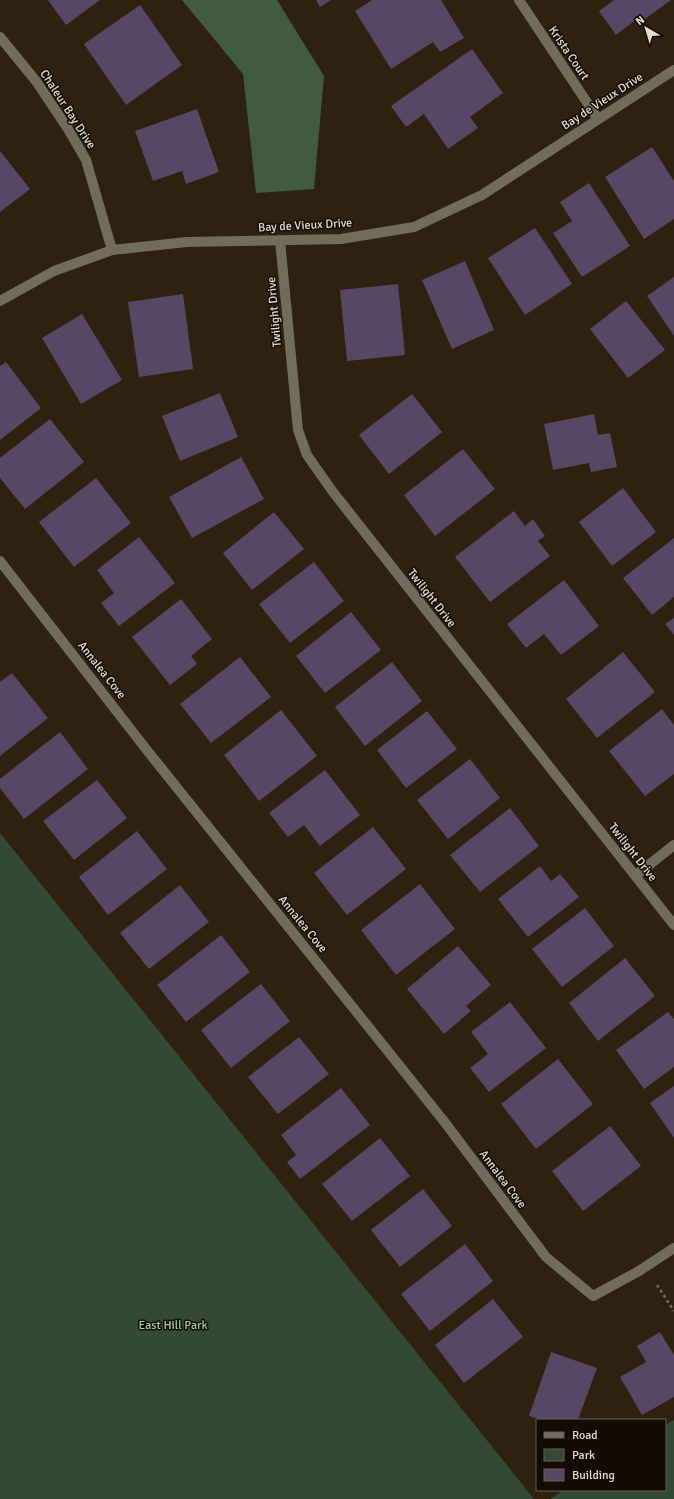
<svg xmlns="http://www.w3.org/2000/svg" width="674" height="1499" font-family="Signika,sans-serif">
	<rect width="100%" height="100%" fill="#2e2110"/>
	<path fill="#354a35" d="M0,833L534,1499H0Z
		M674,1420V1499H550L564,1490H665V1425Z"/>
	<path fill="#415b41" d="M182,0H277L324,76L314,189L256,193L243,74Z"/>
	<path fill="#564765" d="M48,0H100L66,25Z
		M316,0H331L320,7Z
		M372,0H441L464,38L440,52L433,42L391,69L355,11Z
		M614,0H671L645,19L642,15L616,35L599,11Z
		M140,5L182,65L126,105L84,44Z
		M472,49L503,93L470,117L478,128L448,149L424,114L406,127L391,106Z
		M197,109L219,172L186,184L182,171L153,181L135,131Z
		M652,147L674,181V219L644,239L605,177Z
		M0,151L30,189L0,212Z
		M589,183L630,246L582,277L553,233L572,221L560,202Z
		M535,228L572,284L525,315L488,258Z
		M465,261L494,330L452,349L422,280Z
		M674,277V336L647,296Z
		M398,284L405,355L347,361L340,290Z
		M183,294L193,369L139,377L128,302Z
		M626,301L665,350L628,378L590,329Z
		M82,314L122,380L81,404L42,338Z
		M6,362L41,408L0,440V366Z
		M220,393L238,437L180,461L162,416Z
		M412,394L442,432L389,474L359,435Z
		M594,414L598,435L610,433L617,467L591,472L589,463L553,470L544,424Z
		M50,419L84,462L25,509L0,478V458Z
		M463,449L495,489L435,536L404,495Z
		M241,457L264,499L192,538L169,497Z
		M96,478L131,523L74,567L39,522Z
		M623,488L656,532L612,566L579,522Z
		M514,511L525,526L533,519L545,536L538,541L550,556L490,602L455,557Z
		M274,512L304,549L252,590L223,553Z
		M139,537L175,583L119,626L101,603L114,593L97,570Z
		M674,538V597L652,615L623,578Z
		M314,562L344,601L290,643L259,604Z
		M564,580L599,626L561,655L544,634L526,648L507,624Z
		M181,599L212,639L191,656L197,664L170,685L132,637Z
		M351,612L381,650L325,693L296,656Z
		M674,618V635L665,624Z
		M623,652L655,692L597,738L566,699Z
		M240,657L271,697L211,743L180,704Z
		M392,662L422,701L365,746L335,707Z
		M12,673L48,718L0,756V682Z
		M662,709L674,725V774L645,796L609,751Z
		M281,710L317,756L259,801L224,755Z
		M427,711L457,749L406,788L377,750Z
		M60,732L88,769L24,819L0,788V779Z
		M470,759L500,798L448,839L417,800Z
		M325,770L360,815L320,846L304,825L288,837L269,813Z
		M97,780L127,818L74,860L43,821Z
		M510,808L539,846L480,892L450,855Z
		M373,827L406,869L347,915L314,873Z
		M137,831L167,869L108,915L79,877Z
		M540,866L551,881L560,874L579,897L528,937L498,899Z
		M420,884L455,929L396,975L361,930Z
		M180,885L209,922L149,969L120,933Z
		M585,908L614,946L562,987L532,949Z
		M221,935L250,972L186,1022L157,985Z
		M458,946L491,985L466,1006L471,1011L444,1034L407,989Z
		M625,958L655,996L598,1041L569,1003Z
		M261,984L290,1021L231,1068L201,1030Z
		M510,1002L546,1048L489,1092L470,1068L488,1054L471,1032Z
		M668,1012L674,1019V1067L644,1089L616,1050Z
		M299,1037L329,1074L278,1114L248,1077Z
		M558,1059L593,1104L536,1149L501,1104Z
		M674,1086V1138L650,1103Z
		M341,1088L370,1125L300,1179L287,1162L296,1155L281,1135Z
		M610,1126L641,1166L583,1211L552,1171Z
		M380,1138L410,1176L352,1221L322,1184Z
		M423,1189L452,1226L400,1267L371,1230Z
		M465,1244L493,1281L430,1331L401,1294Z
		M493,1299L523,1337L464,1383L435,1345Z
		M660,1332L674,1355V1397L642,1415L620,1377L646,1362L637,1346Z
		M551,1352L597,1368L578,1420H542L529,1416Z"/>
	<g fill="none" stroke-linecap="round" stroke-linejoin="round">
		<path stroke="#756a5b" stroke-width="2.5" stroke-dasharray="3 3" stroke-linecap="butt" d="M657,1285L674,1311"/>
		<path stroke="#716c5c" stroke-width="10" d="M519,0L598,119
			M0,37L36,81L68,129L86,160L112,250
			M280,240L298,430L307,455L333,492L674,925
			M0,301L54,271L112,250L187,242L341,239L414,227L482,195L674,70
			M0,561L146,749L443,1120L546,1257L593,1296L639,1271L674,1248
			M635,876L674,845"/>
	</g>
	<g text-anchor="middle" stroke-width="3" stroke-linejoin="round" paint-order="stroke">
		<g font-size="12" fill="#e5dcd1" stroke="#120c05">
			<text transform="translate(569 53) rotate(56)" y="4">Krista Court</text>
			<text transform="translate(602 101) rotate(-33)" y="4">Bay de Vieux Drive</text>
			<text transform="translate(68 109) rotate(57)" y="4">Chaleur Bay Drive</text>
			<text transform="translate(305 225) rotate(-3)" y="4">Bay de Vieux Drive</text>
			<text transform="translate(274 312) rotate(-95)" y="4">Twilight Drive</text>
			<text transform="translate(432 598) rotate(52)" y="4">Twilight Drive</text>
			<text transform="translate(102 670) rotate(52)" y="4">Annalea Cove</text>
			<text transform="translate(633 852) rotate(52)" y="4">Twilight Drive</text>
			<text transform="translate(303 924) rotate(51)" y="4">Annalea Cove</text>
			<text transform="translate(503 1179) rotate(53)" y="4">Annalea Cove</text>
		</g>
		<g font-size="12" fill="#a2d1a1" stroke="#120c05">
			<text x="173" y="1329">East Hill Park</text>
		</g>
	</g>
	<rect x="536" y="1419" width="130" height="72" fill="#120c05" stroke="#665f57"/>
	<rect x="544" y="1432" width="20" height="6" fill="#716c5c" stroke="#665f57"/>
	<text x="572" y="1439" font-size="12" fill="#e5dcd1">Road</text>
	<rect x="544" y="1449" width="20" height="12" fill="#354a35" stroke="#665f57"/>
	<text x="572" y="1459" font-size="12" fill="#e5dcd1">Park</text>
	<rect x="544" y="1469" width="20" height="12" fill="#564765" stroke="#665f57"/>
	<text x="572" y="1479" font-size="12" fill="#e5dcd1">Building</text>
	<g transform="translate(646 28) rotate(322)" stroke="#120c05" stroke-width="3" paint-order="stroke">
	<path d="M0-3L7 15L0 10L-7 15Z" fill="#e5dcd1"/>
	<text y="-6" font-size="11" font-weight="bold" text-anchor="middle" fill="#e5dcd1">N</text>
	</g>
</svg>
